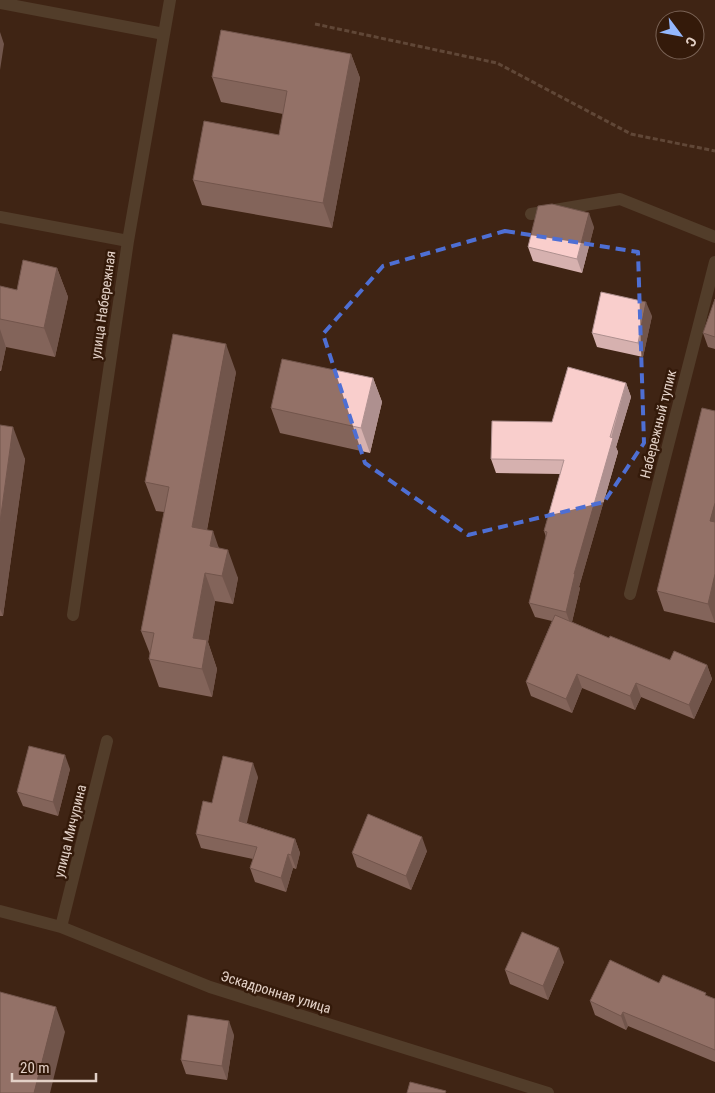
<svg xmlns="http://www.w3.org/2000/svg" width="715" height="1093" font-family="'Roboto Condensed',sans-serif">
	<rect width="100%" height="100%" fill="#3f2414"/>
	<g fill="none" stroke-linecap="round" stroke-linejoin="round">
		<path stroke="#887163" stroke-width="3" stroke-dasharray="5 2.5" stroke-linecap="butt" d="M315,24L497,63L631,134L715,151"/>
		<path stroke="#685b46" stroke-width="12" d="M0,3L164,34
			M531,214L620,199L715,237
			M0,217L128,241
			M630,594L715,262
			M73,615L128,241L170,0
			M0,911L61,927L210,987L548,1093
			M61,927L107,741"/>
	</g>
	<path fill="#d6b1af" d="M351,54L360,78L332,228L202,205L193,180L279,135L283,114L221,102L212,77Z
		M594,227L582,273L533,261L528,247Z
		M57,268L68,297L55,357L6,347L1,371H0V286L17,290Z
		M715,299V349L708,347L703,333Z
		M652,316L643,357L597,347L592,333Z
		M236,372L207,530L219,548L238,578L233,604L215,601L208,642L217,669L212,697L159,687L149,659L150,654L141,631L164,512L156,511L145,482Z
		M373,378L382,402L370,453L280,433L271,408Z
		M626,383L631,397L616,447L618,452L579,587L580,588L572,622L609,638L670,660L707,665L712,679L694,719L641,697L635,710L582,688L572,713L531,696L526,682L552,621L535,617L529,603L546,537L544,531L560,474L496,473L491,459L552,422Z
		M702,408L715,623L664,611L657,591Z
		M0,425L25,459L3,616H0Z
		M70,769L58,816L23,806L17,792Z
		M258,777L246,823L295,839L300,853L296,869L293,868L286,892L255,882L250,868L253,859L201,848L196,834L212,803Z
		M427,851L411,890L357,867L352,853Z
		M564,962L548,1000L510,984L505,970Z
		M659,983L707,996L715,999V1062L628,1026L626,1030L595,1015L590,1001Z
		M234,1035L227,1080L186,1074L181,1060Z"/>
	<path fill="#ae908f" d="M0,32L4,44L0,70Z
		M351,54L360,78L332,228L323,203Z
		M589,213L594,227L582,273L577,259Z
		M57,268L68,297L55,357L44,328Z
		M646,302L652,316L643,357L638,343Z
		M0,329L6,347L1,371L0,367Z
		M226,344L236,372L202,556L192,527Z
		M373,378L382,402L370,453L361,428Z
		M626,383L631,397L616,447L618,452L579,587L580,588L571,626L566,612L574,574Z
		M13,427L25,459L3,616L0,609V522Z
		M715,503V533L710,521Z
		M213,531L223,560L210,546Z
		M228,550L238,578L233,604L222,576Z
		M205,573L215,601L208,642L217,669L212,697L202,669L193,638Z
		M715,574V623L708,604Z
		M707,665L712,679L694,719L689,705Z
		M577,674L582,688L572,713L566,699Z
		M636,683L641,697L635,710L630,696Z
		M65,755L70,769L58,816L53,802Z
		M253,763L258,777L244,835L239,821Z
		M422,837L427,851L411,890L406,876Z
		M295,839L300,853L296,869L291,855Z
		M288,854L293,868L286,892L281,878Z
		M559,948L564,962L548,1000L543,986Z
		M56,1007L65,1032L50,1093H34Z
		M623,1012L628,1026L626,1030L621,1016Z
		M229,1021L234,1035L227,1080L222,1066Z"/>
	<path fill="#f9cecc" stroke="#ae908f" d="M221,30L351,54L323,203L193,180L204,121L279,135L287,91L212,77Z
		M552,204L589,213L577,259L528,247L538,206Z
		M23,260L57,268L44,328L0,319V286L17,290Z
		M601,292L646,302L638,343L592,333Z
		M715,299V337L703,333Z
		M173,334L226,344L192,527L213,531L210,546L228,550L222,576L205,573L193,638L207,640L202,669L149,659L154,633L141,631L169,487L145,482Z
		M282,359L373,378L361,428L271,408Z
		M568,367L626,383L610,437L613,438L574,574H575L566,612L529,603L547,532L544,531L564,460L491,459L492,421L552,422Z
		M702,408L715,411V503L710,521L715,522V574L708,604L657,591Z
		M0,425L13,427L0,522Z
		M555,615L609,638L610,636L670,660L674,651L707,665L689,705L636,683L630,696L577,674L566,699L526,682Z
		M29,746L65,755L53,802L17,792Z
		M223,756L253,763L239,821L295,839L291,855L288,854L281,878L250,868L257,847L196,834L203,801L212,803Z
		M368,814L422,837L406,876L352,853Z
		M522,932L559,948L543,986L505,970Z
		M610,960L659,983L663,975L706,993L705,995L715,999V1050L623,1012L621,1016L590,1001Z
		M0,992L56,1007L34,1093H0Z
		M188,1015L229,1021L222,1066L181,1060Z
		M410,1082L446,1091L445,1093H407Z"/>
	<path d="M0 0H715V1093H0ZM505,231L638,252L644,443L604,502L468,535L365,463L323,334L383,266Z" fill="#3f2414" fill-opacity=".55" fill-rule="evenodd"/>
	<path fill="none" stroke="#4e6fd4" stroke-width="4" stroke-dasharray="10 6" stroke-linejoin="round" d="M505,231L638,252L644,443L604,502L468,535L365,463L323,334L383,266Z"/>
	<g text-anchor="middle" stroke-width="5" stroke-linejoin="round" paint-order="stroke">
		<g font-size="14" fill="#e3d1c7" stroke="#341a0a">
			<text transform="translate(103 305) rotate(-82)" y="5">улица Набережная</text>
			<text transform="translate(658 424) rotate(-76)" y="5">Набережный тупик</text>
			<text transform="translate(70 831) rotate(-76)" y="5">улица Мичурина</text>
			<text transform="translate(276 992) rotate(17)" y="5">Эскадронная улица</text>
		</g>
	</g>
	<g transform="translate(680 35) rotate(122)"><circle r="24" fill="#341a0a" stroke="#7a6356"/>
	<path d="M0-4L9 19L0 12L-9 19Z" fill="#94b7fd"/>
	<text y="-8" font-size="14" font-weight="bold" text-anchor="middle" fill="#e3d1c7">С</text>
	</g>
	<path d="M12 1073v8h84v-8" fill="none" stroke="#e3d1c7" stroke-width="2.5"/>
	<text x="20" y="1073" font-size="15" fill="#e3d1c7" stroke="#341a0a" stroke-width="4" paint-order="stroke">20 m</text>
</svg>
